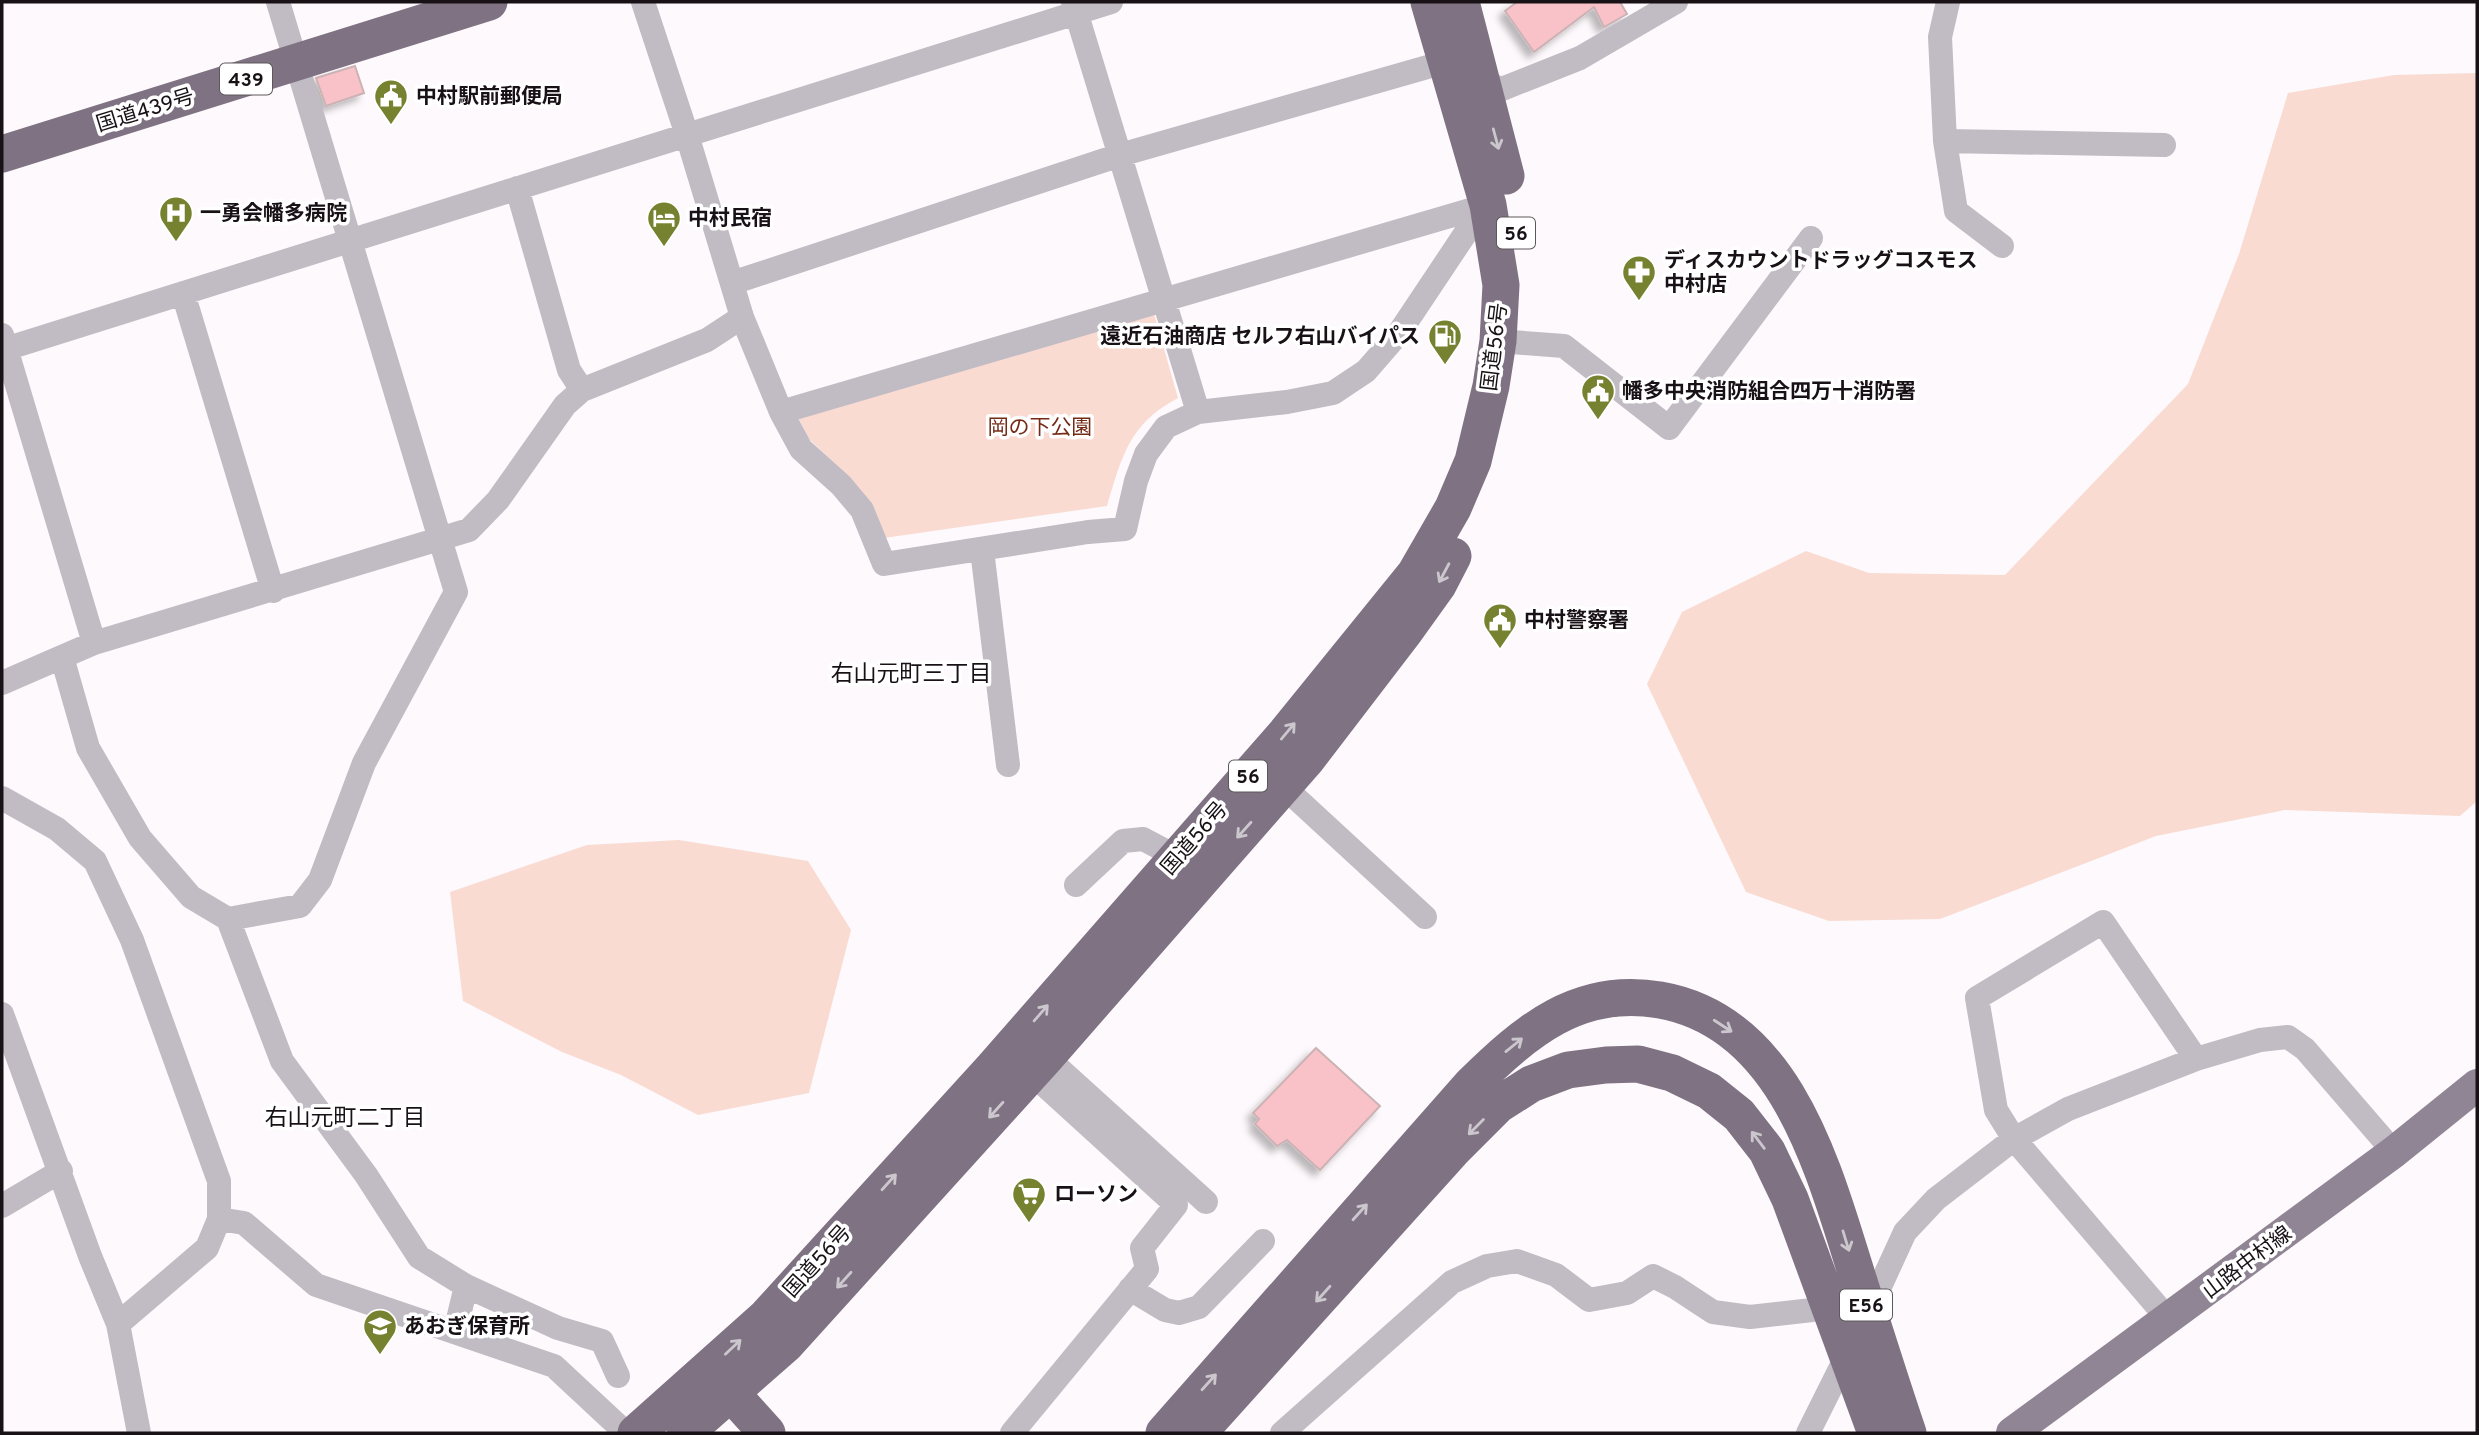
<svg xmlns="http://www.w3.org/2000/svg" width="2479" height="1435" font-family="Overpass,'Noto Sans JP',sans-serif">
	<defs>
		<filter id="shadow"><feDropShadow dx="-6" dy="6" stdDeviation="3.5" flood-color="#0004"/></filter>
	</defs>
	<rect width="100%" height="100%" fill="#fef9fc"/>
	<path fill="#f9dbd2" d="M2477,73V801L2460,816L2285,810L2156,836L1940,919L1829,921L1746,892L1647,684L1682,612L1806,551L1869,573L2005,575L2188,384L2239,254L2288,93L2394,75Z
		M1151,303L1178,398C1129,424 1122,456 1107,506L884,538L850,478L809,439L794,410Z
		M679,840L808,861L851,930L809,1093L698,1115L621,1075L562,1052L463,1001L450,892L587,845Z"/>
	<path fill="#f8c2c8" stroke="#cbb2b4" stroke-width="2" filter="url(#shadow)" d="M1517,2H1620L1627,14L1604,27L1594,7L1534,52L1505,11Z
		M355,66L364,93L326,106L316,78Z
		M1316,1048L1380,1106L1320,1170L1287,1140L1277,1146L1255,1124L1259,1119L1253,1113Z"/>
	<g fill="none" stroke-linecap="round" stroke-linejoin="round">
		<path stroke="#c1bbc3" stroke-width="24" d="M643,2L687,135L742,317L781,412L801,449L841,485L862,510L884,564L1088,532L1125,529L1136,481L1146,454L1166,427L1198,412L1287,402L1333,393L1366,371L1399,333L1465,234L1474,209
			M1073,2L1198,412
			M1948,2L1940,37L1945,141L1956,211L2002,246
			M1945,141L2164,145
			M517,188L569,370L582,390
			M732,283L1120,155L1445,62L1480,81L1502,89L1580,58L1676,2
			M183,293L273,591
			M2,335L94,643
			M1498,341L1564,346L1669,428L1811,238
			M2,350L1111,2
			M781,412L1484,206
			M982,550L1008,765
			M62,657L88,748L140,838L191,897L228,919L282,1061L366,1175L419,1257L466,1286L558,1328L602,1341L618,1376
			M2,683L94,643L469,530L498,500L565,405L582,390L707,340L742,317
			M1272,776L1425,917
			M2,798L57,829L95,861L132,940L219,1181V1219L207,1248L118,1324
			M1076,885L1123,841L1143,839L1177,857
			M228,919L300,906L320,880L364,763L456,592L278,2
			M2,1014L90,1256L118,1324L139,1433
			M1033,1052L1046,1057L1206,1202
			M2,1206L61,1171
			M219,1219L244,1223L316,1285L554,1366L626,1433
			M1130,1289L1165,1310L1179,1313L1199,1307L1263,1241
			M1866,1317L1905,1232L1936,1199L2014,1139L2068,1109L2196,1059L2260,1040L2288,1037L2305,1049L2394,1152
			M2169,1320L2014,1139L1996,1110L1977,998L2103,922L2196,1059
			M455,1332L466,1286
			M1012,1433L1147,1269L1142,1248L1176,1205L1031,1073L1024,1061
			M1282,1433L1452,1282L1487,1266L1517,1261L1556,1275L1589,1300L1627,1293L1653,1276L1675,1287L1713,1312L1750,1317L1812,1310L1837,1292
			M1808,1433L1850,1349"/>
		<path stroke="#908594" stroke-width="32" d="M2012,1433L2394,1152L2477,1085"/>
		<path stroke="#7e7283" stroke-width="37" d="M1461,2L1506,176
			M2,154L489,2
			M708,1384L731,1393L767,1433
			M1199,1432L1452,1151L1498,1105L1531,1084L1568,1070L1606,1065L1638,1064L1672,1073L1709,1091L1739,1115L1767,1151L1790,1199L1876,1433
			M636,1433L766,1317L992,1069L1286,733L1415,574L1453,508L1473,461L1491,386L1498,341L1501,285L1488,205L1429,2
			M685,1433L786,1344L1046,1057L1307,759L1405,631L1438,585L1453,556
			M1164,1433L1471,1085C1526,1031 1578,986 1660,1000C1786,1022 1823,1168 1856,1272C1873,1326 1890,1380 1908,1433"/>
	</g>
	<defs><path id="oneway-shaft" d="M-6 0H5M1.5-3L5.5 0L1.5 3" fill="none" stroke-width="1.6" stroke-linecap="round" stroke-linejoin="round" transform="scale(1.75)"/></defs>
	<g stroke="#cbc7cd">
		<use href="#oneway-shaft" transform="translate(1496 139) rotate(75)"/>
		<use href="#oneway-shaft" transform="translate(1444 573) rotate(118)"/>
		<use href="#oneway-shaft" transform="translate(1288 731) rotate(-50)"/>
		<use href="#oneway-shaft" transform="translate(1244 830) rotate(132)"/>
		<use href="#oneway-shaft" transform="translate(1041 1013) rotate(-49)"/>
		<use href="#oneway-shaft" transform="translate(1723 1026) rotate(33)"/>
		<use href="#oneway-shaft" transform="translate(1514 1045) rotate(-39)"/>
		<use href="#oneway-shaft" transform="translate(996 1110) rotate(132)"/>
		<use href="#oneway-shaft" transform="translate(1476 1127) rotate(135)"/>
		<use href="#oneway-shaft" transform="translate(1758 1140) rotate(-127)"/>
		<use href="#oneway-shaft" transform="translate(889 1182) rotate(-48)"/>
		<use href="#oneway-shaft" transform="translate(1360 1212) rotate(-48)"/>
		<use href="#oneway-shaft" transform="translate(1846 1241) rotate(73)"/>
		<use href="#oneway-shaft" transform="translate(844 1280) rotate(132)"/>
		<use href="#oneway-shaft" transform="translate(1323 1294) rotate(132)"/>
		<use href="#oneway-shaft" transform="translate(733 1347) rotate(-43)"/>
		<use href="#oneway-shaft" transform="translate(1209 1382) rotate(-48)"/>
	</g>
	<defs>
		<g id="civic-pin" transform="scale(1.75)"><path d="M0 17L-7.5 6A9.5 9.5 0 1 1 7.5 6Z" fill="#778230" stroke="#fff"/><path d="M-.6-6.5H3V-4.5H.6V-3L4-1V1h2V6H-6V1h2V-1L-.6-3ZM-1.2 2.5V6h2.4V2.5Z" fill="#fff"/></g>
		<g id="hospital-pin" transform="scale(1.75)"><path d="M0 17L-7.5 6A9.5 9.5 0 1 1 7.5 6Z" fill="#778230" stroke="#fff"/><path d="M-5-5h3v3.5h4V-5h3V5h-3V1.5h-4V5h-3Z" fill="#fff"/></g>
		<g id="hotel-pin" transform="scale(1.75)"><path d="M0 17L-7.5 6A9.5 9.5 0 1 1 7.5 6Z" fill="#778230" stroke="#fff"/><path d="M-6-4.5h1.5V1H6V5H4.5V3h-9V5H-6ZM-4 0a1.8 1.8 0 1 1 3.6 0ZM.5 0V-2.5h3Q6-2.5 6 0Z" fill="#fff"/></g>
		<g id="pharmacy-pin" transform="scale(1.75)"><path d="M0 17L-7.5 6A9.5 9.5 0 1 1 7.5 6Z" fill="#778230" stroke="#fff"/><path d="M-2-6h4v4h4v4h-4v4h-4v-4h-4v-4h4Z" fill="#fff"/></g>
		<g id="fuel-pin" transform="scale(1.75)"><path d="M0 17L-7.5 6A9.5 9.5 0 1 1 7.5 6Z" fill="#778230" stroke="#fff"/><path d="M-5.5-6h7V0h2V4h1.3V-2.5L3-4.5l.8-.8L6-3V5H2.5V1h-1V6h-7ZM-4.2-4.7v3.2H.2V-4.7Z" fill="#fff"/></g>
		<g id="supermarket-pin" transform="scale(1.75)"><path d="M0 17L-7.5 6A9.5 9.5 0 1 1 7.5 6Z" fill="#778230" stroke="#fff"/><path d="M-6-5.5h2.5l.6 2H6L4.5 2H-2.5L-4.4-4H-6ZM-1.5 3.2a1.3 1.3 0 1 0 .1 0ZM3 3.2a1.3 1.3 0 1 0 .1 0Z" fill="#fff"/></g>
		<g id="school-pin" transform="scale(1.75)"><path d="M0 17L-7.5 6A9.5 9.5 0 1 1 7.5 6Z" fill="#778230" stroke="#fff"/><path d="M0-5L7-2L0 1L-7-2ZM-4 1L0 2.5L4 1V4Q0 6-4 4Z" fill="#fff"/></g>
	</defs>
	<g fill-rule="evenodd">
		<use href="#civic-pin" x="391" y="96"/>
		<use href="#hospital-pin" x="176" y="213"/>
		<use href="#hotel-pin" x="664" y="218"/>
		<use href="#pharmacy-pin" x="1639" y="272"/>
		<use href="#fuel-pin" x="1445" y="336"/>
		<use href="#civic-pin" x="1598" y="391"/>
		<use href="#civic-pin" x="1500" y="620"/>
		<use href="#supermarket-pin" x="1029" y="1194"/>
		<use href="#school-pin" x="380" y="1326"/>
	</g>
	<g text-anchor="middle" stroke-width="7" stroke-linejoin="round" paint-order="stroke">
		<g fill="#fff" stroke="#5d585b" stroke-width="2">
			<rect x="220" y="63.5" width="52" height="31" rx="5"/>
			<rect x="1497" y="217.5" width="38" height="31" rx="5"/>
			<rect x="1229" y="760.5" width="38" height="31" rx="5"/>
			<rect x="1840" y="1289.5" width="52" height="31" rx="5"/>
		</g>
		<g font-size="19" font-weight="bold" fill="#181115">
			<text x="246" y="86">439</text>
			<text x="1516" y="240">56</text>
			<text x="1248" y="783">56</text>
			<text x="1866" y="1312">E56</text>
		</g>
		<g font-size="21" font-weight="bold" fill="#181115" stroke="#fff" text-anchor="start">
			<text x="416" y="103">中村駅前郵便局</text>
			<text x="200" y="220">一勇会幡多病院</text>
			<text x="688" y="225">中村民宿</text>
			<text x="1664" y="267">ディスカウントドラッグコスモス<tspan x="1664" dy="24">中村店</tspan></text>
			<text x="1420" y="343" text-anchor="end">遠近石油商店 セルフ右山バイパス</text>
			<text x="1622" y="398">幡多中央消防組合四万十消防署</text>
			<text x="1524" y="627">中村警察署</text>
			<text x="1054" y="1201">ローソン</text>
			<text x="404" y="1333">あおぎ保育所</text>
		</g>
		<g font-size="21" fill="#181115" stroke="#fff">
			<text transform="translate(145 110) rotate(-17)" y="7">国道439号</text>
			<text transform="translate(1494 347) rotate(-83)" y="7">国道56号</text>
			<text transform="translate(1194 838) rotate(-49)" y="7">国道56号</text>
			<text transform="translate(817 1261) rotate(-48)" y="7">国道56号</text>
			<text transform="translate(2247 1262) rotate(-37)" y="7">山路中村線</text>
		</g>
		<g font-size="21" fill="#742b16" stroke="#fff">
			<text x="1040" y="434">岡の下公園</text>
		</g>
		<g font-size="23" fill="#181115" stroke="#fff">
			<text x="911" y="681">右山元町三丁目</text>
			<text x="345" y="1125">右山元町二丁目</text>
		</g>
	</g>
	<rect width="2479" height="1435" fill="none" stroke="#181115" stroke-width="7"/>
</svg>
